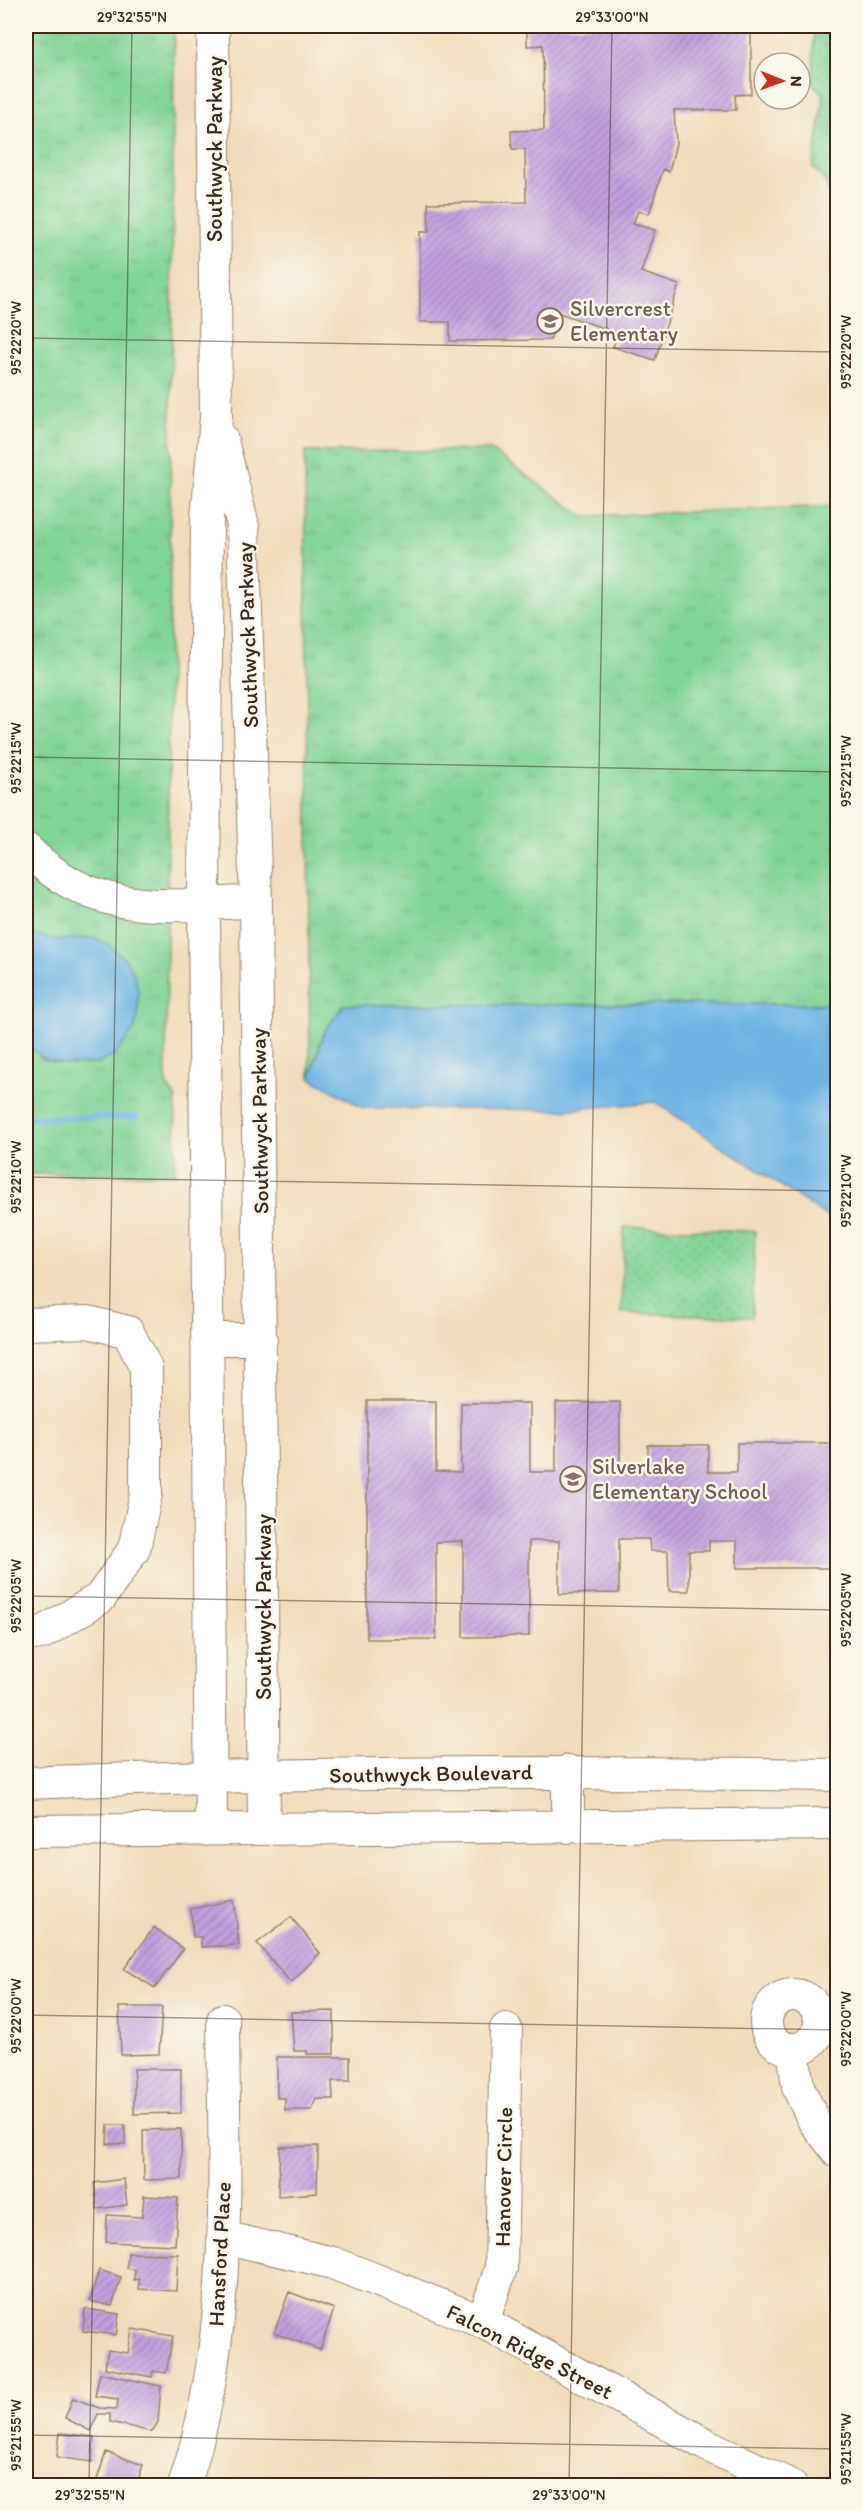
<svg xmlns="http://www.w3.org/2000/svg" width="863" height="2511" font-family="Itim,sans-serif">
	<defs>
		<pattern id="grass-tufts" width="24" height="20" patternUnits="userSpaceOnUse" patternTransform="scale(1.5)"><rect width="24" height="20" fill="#81d497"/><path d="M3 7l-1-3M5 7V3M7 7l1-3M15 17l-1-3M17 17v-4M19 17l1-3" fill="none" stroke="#70b682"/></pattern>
		<pattern id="park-dots" width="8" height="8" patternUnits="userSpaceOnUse" patternTransform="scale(1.5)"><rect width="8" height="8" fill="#81d497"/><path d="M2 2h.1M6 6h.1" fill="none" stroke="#70b682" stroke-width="1.8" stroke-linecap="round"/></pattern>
		<pattern id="building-hatch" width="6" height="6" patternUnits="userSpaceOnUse" patternTransform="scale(1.5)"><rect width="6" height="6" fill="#c1a0df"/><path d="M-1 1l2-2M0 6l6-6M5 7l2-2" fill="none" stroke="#9e83b4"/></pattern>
	</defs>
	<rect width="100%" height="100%" fill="#fbf7ec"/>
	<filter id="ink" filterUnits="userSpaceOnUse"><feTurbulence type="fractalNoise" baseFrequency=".0167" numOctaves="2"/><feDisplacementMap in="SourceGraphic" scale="12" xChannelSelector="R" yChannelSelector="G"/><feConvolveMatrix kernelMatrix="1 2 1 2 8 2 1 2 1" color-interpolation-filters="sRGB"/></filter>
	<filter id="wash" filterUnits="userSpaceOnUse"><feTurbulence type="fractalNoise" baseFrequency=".008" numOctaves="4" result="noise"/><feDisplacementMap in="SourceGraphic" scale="24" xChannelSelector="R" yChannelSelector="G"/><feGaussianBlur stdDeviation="1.35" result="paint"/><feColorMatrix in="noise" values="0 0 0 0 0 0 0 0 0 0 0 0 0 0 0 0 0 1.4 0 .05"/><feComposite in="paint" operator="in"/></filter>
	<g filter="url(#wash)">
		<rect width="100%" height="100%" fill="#f1dbba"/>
		<path fill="url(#grass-tufts)" stroke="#5e7f5a" stroke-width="1.5" d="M26,26H174L166,1085L176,1098L175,1174H26Z
			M491,450L583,516L837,506V1004L344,1005L321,1041L310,1078L305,452Z"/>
		<path fill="url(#park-dots)" stroke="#5e7f5a" stroke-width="1.5" d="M814,26H837L838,201L833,207L826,183L813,167L824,95L813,84Z
			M624,1227L755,1231L752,1317L621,1313Z"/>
		<path fill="#6eb5e5" stroke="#547082" stroke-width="1.5" d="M26,933L57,940L95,938L109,945L126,960L134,974L138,991V1016L134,1030L116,1054L98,1064L67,1065L44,1059L26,1044Z
			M837,1004V1223L655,1102L563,1110L363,1108L310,1078L325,1030L344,1005Z"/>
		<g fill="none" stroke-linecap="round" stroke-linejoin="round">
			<path stroke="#6eb5e5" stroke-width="6" d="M26,1118L137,1117"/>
		</g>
		<g id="blocks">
			<path fill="url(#building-hatch)" d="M527,26H751V94L735,95L736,110H674L676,143L669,172L663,169L649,214L638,211L633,224L655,230L641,272L679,285L655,360L613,347L618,333L559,313L550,340L450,341V322H420V232H429L428,203L526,202L525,149H512L511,131L544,130L543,45L527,46Z
				M367,1401H436V1471L461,1472V1403H530V1472H556V1403L620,1402V1472H648V1445H708V1472H737V1443H838V1568H737V1541H709V1551H689V1591H669L668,1551H650L649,1539H619V1593L559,1594V1541H529V1636L463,1637V1541L436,1542V1639H367Z
				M234,1900L239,1945L201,1947V1937H193L191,1909Z
				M291,1917L320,1953L291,1983L257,1943Z
				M154,1927L183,1949L155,1988L124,1969Z
				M119,2007H162L159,2054L121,2055Z
				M334,2011V2054H307V2051H294L291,2012Z
				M277,2057H350V2081H332L333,2099H317L312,2110H285V2098H277Z
				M134,2069H181V2113L134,2114Z
				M108,2125H125V2144H107Z
				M181,2129L182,2179L144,2180L143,2130Z
				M318,2146L317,2193L278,2196L280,2147Z
				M124,2179L127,2205L97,2209L94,2183Z
				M144,2196L178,2198L175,2245L106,2242L107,2215L142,2217Z
				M128,2253L178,2254L176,2291L139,2289V2279L134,2280L135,2270L127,2268Z
				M99,2270L121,2277L112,2306L90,2301Z
				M289,2292L334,2309L320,2350L274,2333Z
				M85,2309L119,2314L116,2335L83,2331Z
				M132,2329L173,2336L166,2373L153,2371L152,2377L105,2368L108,2350L128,2353Z
				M100,2373L161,2386L158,2422L152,2432L110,2422V2414H98L90,2431L65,2418L73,2398L99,2408L117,2409L118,2399L95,2396Z
				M60,2433L94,2437L92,2462L57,2457Z
				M106,2452L143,2465L136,2486H95Z"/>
		</g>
	</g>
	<g filter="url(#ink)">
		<use href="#blocks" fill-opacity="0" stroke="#96826c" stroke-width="1.5"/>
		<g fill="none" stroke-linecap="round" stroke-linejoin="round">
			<g stroke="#96826c" stroke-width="34">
				<path id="minor" d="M222,440L243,526L256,901L264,1828
					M26,849C96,919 165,906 256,901
					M26,1324L88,1322L128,1332L146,1368V1494L134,1549L100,1598L42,1633L26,1635
					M208,1339H261
					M568,1771V1827
					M26,1783C296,1772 567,1771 838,1775
					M211,1829L204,903L207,518L216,417L213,26
					M26,1831L838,1824
					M766 2022a27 27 0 1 1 54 0a27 27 0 1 1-54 0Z
					M793,2049L798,2087L814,2121L838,2152
					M223,2237L333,2263L483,2322L705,2444L791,2486
					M483,2322L501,2268L506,2029
					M184,2486C234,2337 224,2174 223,2020"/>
			</g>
			<use href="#minor" stroke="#fff" stroke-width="32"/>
		</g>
	</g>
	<path fill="none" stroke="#3b2a1e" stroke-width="1.5" stroke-opacity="0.45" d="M26,338L838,352M26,757L838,772M26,1177L838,1191M26,1596L838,1610M26,2015L838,2030M26,2435L838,2449M89,2486L132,26M569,2486L612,26"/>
	<defs>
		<g id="school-ring" transform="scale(1.35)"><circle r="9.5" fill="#fbf7ec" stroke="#8d6e63" stroke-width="1.5"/><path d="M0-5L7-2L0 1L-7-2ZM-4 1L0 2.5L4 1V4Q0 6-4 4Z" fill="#8d6e63"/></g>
	</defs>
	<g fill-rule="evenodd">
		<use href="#school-ring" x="550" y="321"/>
		<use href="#school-ring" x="573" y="1479"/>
	</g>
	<g text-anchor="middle" stroke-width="5" stroke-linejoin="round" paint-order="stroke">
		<g font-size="22" fill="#3b2a1e" stroke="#fbf7ec">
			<text transform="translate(214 149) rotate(-90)" y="8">Southwyck Parkway</text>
			<text transform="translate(247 635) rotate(-92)" y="8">Southwyck Parkway</text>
			<text transform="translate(259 1121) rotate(-91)" y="8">Southwyck Parkway</text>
			<text transform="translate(263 1607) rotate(-90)" y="8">Southwyck Parkway</text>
			<text transform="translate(431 1773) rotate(-1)" y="8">Southwyck Boulevard</text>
			<text transform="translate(503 2177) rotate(-89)" y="8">Hanover Circle</text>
			<text transform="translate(219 2254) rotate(-87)" y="8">Hansford Place</text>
			<text transform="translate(530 2351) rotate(27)" y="8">Falcon Ridge Street</text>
		</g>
		<g font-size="22" fill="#785e54" stroke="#fbf7ec" text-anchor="start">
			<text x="570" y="316">Silvercrest<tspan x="570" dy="25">Elementary</tspan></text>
			<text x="592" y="1474">Silverlake<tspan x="592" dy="25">Elementary School</tspan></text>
		</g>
	</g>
	<rect width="863" height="2511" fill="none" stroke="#fbf7ec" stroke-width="66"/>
	<g transform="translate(782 81) rotate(91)"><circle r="28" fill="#fbf7ec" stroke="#aea59a" stroke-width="1.5"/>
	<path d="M0-4.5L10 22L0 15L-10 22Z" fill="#c8321e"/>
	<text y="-9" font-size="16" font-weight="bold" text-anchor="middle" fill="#3b2a1e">N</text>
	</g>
	<rect x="33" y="33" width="797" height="2445" fill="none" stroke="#3b2a1e" stroke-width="2"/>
	<g font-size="15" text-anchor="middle" fill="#3b2a1e">
		<text x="132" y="22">29°32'55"N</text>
		<text x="612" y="22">29°33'00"N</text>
		<text transform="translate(16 338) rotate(-90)" y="5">95°22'20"W</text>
		<text transform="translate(846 352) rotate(-90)" y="5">95°22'20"W</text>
		<text transform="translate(16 758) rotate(-90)" y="5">95°22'15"W</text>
		<text transform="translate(846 771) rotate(-90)" y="5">95°22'15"W</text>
		<text transform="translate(16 1177) rotate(-90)" y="5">95°22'10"W</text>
		<text transform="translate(846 1191) rotate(-90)" y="5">95°22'10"W</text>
		<text transform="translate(16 1596) rotate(-90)" y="5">95°22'05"W</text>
		<text transform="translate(846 1610) rotate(-90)" y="5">95°22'05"W</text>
		<text transform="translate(16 2016) rotate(-90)" y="5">95°22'00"W</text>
		<text transform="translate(846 2029) rotate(-90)" y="5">95°22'00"W</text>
		<text transform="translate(16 2435) rotate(-90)" y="5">95°21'55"W</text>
		<text transform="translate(846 2449) rotate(-90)" y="5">95°21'55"W</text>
		<text x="90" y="2500">29°32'55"N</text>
		<text x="569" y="2500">29°33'00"N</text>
	</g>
</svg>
